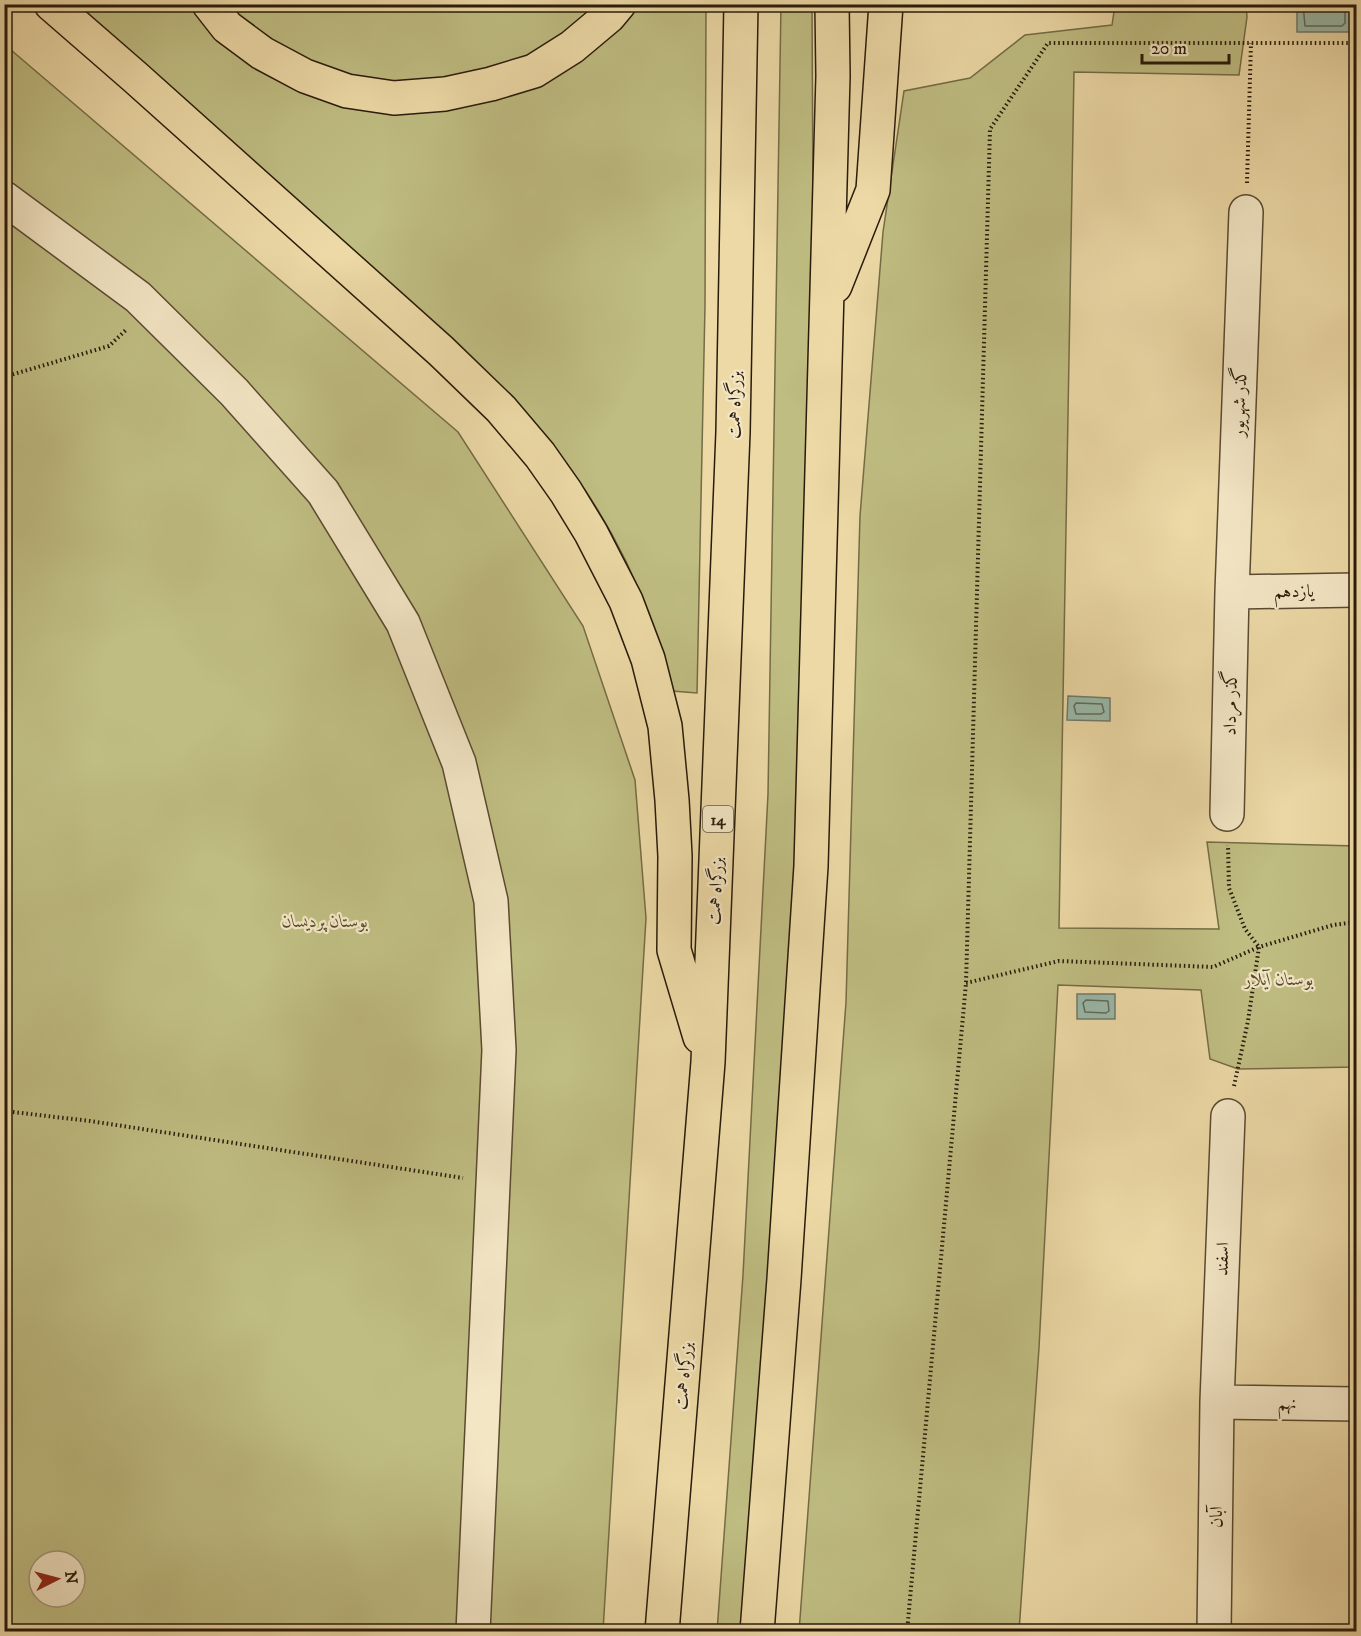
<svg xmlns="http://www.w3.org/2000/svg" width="1361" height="1636" font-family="'IM FELL DW Pica',Amiri,serif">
	<rect width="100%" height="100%" fill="#ecd9a6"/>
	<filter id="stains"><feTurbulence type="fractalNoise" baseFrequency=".00333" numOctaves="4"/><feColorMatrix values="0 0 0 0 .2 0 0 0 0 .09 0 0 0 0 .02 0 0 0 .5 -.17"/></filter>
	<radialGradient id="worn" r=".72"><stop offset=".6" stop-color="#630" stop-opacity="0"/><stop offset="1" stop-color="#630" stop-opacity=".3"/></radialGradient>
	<path fill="#bfbd82" stroke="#746c46" stroke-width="1.5" fill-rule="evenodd" d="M73,5H190L218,36L431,108L633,5H706L705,305L697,693L672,691C664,666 658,640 649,616C613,516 548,429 471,357Z
		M227,5H600C579,26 554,46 526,58C475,79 381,94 329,72C311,65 284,51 268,41C253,31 240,16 227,5Z
		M781,5H812L814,399L791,1001L745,1631L717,1632L743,1275L768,794Z
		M1115,5H1246L1247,17L1239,75L1074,72L1059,928L1219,929L1207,842L1356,846V1067L1238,1069L1210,1059L1201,990L1058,985L1039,1348L1019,1631L799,1632L846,1002L860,516L883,232L904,91L970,78L1025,35L1112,25Z
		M4,44L458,432L583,626L635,780L646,918L603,1631H5ZM39,1561H75V1597H39Z"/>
	<path fill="#99baab" stroke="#6c7a6b" stroke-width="1.5" d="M1297,5H1351V32H1297Z
		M1068,696L1110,698V721L1067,720Z
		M1077,994H1115V1019H1077Z"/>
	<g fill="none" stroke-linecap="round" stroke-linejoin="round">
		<path stroke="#616a5a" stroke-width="1.5" d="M1303,4L1305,26H1342L1345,23V4
			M1076,703L1102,704L1104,712L1101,714H1076L1074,706Z
			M1086,1000L1108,1001L1109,1011L1106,1013L1085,1012L1083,1003Z"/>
		<g stroke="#5a4a31" stroke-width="36">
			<path id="minor" d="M4,198L138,297L234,392L323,492L403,623L459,763L491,901L499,1050L473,1632
				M1232,592L1356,590
				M1227,814L1232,592L1246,212
				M1217,1402L1356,1404
				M1214,1632L1217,1402L1228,1116"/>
		</g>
		<g stroke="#291b0a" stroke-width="36">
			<path id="highway" d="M51,4L135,77L441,351L501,409L540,455L566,492L591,533L626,601L648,659L665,726L672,800L675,856L674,950L700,1037
				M209,4L227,27L262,53L305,76L347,91L394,98L445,94L491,84L534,71L572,47L609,16L619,4
				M835,286L873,190L886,4
				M662,1632L708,1062L733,432L741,4
				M757,1632L784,1279L811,866L833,76L832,4"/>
		</g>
		<path stroke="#291b0a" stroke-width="4" stroke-dasharray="1.5 3" stroke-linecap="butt" d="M1247,183L1251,43
			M4,377L109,346L127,329
			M966,983L1059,961L1213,967L1259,947L1245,929L1229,888L1228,845
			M1234,1086L1248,1021L1259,947L1333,925L1356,922
			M4,1111L90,1121L463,1178
			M907,1632L966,983L990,129L1048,43H1356"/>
		<use href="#minor" stroke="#f3e6c5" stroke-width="33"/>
		<use href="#highway" stroke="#ecd9a6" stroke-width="33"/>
	</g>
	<g text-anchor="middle" stroke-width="4.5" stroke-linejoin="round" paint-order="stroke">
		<rect fill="#f3e6c5" stroke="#665842" stroke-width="1.5" x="703" y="806" width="30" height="26" rx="4.5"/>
		<g font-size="16" font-weight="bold" fill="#291b0a">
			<text x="718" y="825">14</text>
		</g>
		<g font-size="18" fill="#291b0a" stroke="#f3e6c5">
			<text transform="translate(1239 402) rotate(-88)" y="6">گذر شهریور</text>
			<text transform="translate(734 405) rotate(-89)" y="6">بزرگراه همت</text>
			<text transform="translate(1294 591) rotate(-1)" y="6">یازدهم</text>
			<text transform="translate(1230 703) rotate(-89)" y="6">گذر مرداد</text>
			<text transform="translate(715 891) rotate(-87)" y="6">بزرگراه همت</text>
			<text transform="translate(1222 1259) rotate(-88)" y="6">اسفند</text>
			<text transform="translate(683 1376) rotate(-85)" y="6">بزرگراه همت</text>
			<text transform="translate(1287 1403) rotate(1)" y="6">نهم</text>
			<text transform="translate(1216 1517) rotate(-89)" y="6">آبان</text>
		</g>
		<g font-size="18" font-style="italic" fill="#564c2e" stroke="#f3e6c5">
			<text x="325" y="927">بوستان پردیسان</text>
			<text x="1279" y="985">بوستان آیلار</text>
		</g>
	</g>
	<rect width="1361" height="1636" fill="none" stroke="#ecd9a6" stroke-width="24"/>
	<rect x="6" y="6" width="1349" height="1624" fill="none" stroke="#291b0a" stroke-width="3"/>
	<rect x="12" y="12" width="1337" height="1612" fill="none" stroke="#291b0a" stroke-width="1.5"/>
	<g transform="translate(57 1579) rotate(84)"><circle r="28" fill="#f3e6c5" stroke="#a2957a" stroke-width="1.5"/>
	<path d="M0-4.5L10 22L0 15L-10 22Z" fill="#8f2418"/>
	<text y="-9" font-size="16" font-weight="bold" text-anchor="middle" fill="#291b0a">N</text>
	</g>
	<path d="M1142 54v9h87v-9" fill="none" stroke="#291b0a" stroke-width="3"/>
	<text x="1151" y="54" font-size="18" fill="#291b0a" stroke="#f3e6c5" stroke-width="4.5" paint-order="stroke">20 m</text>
	<rect width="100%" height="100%" filter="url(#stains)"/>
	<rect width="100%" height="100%" fill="url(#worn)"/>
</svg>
